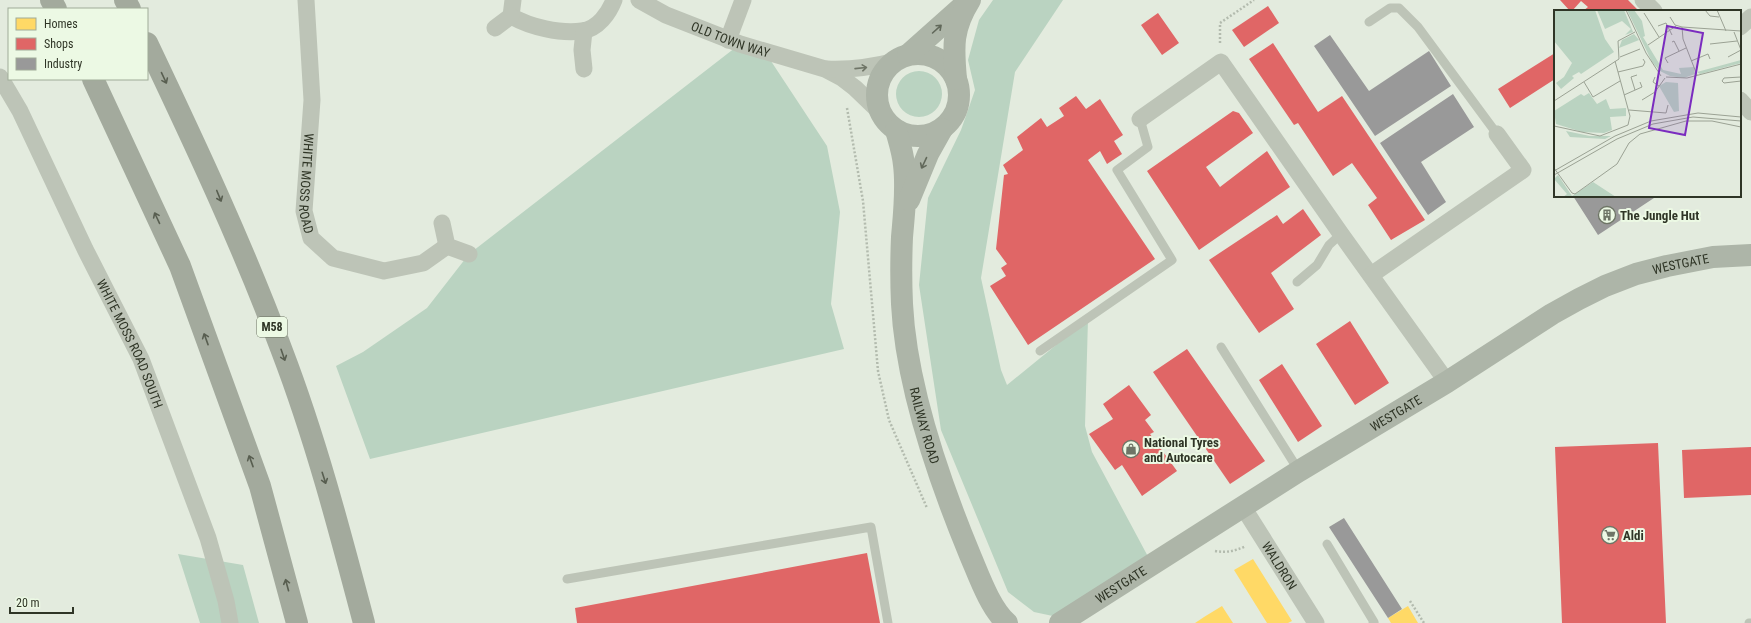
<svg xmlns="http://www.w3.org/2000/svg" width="1751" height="623" font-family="'Roboto Condensed',sans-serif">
	<rect width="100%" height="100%" fill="#e3ebde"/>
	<path fill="#bad3c1" d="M993,0H1063L1015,72L981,278L1001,370L1007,385L1088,319L1085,426L1092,452L1152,564L1067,619L1034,612L1008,592L941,430L919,285L928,198L961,130L975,90L968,60L979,20Z
		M740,44L765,52L827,146L840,212L831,304L844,349L370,459L336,366L363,352L427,308L469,254Z
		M896 94a23 23 0 1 1 46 0a23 23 0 1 1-46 0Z
		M178,554L243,565L259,623H200Z"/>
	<path fill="#ffd966" d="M1253,559L1292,621L1288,623H1267L1234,570Z
		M1222,606L1233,623H1195L1204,617Z
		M1408,606L1418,623H1391L1388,618Z"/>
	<path fill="#e06666" d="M1560,0H1628L1639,11H1583L1588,7L1581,1L1572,11H1570Z
		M1268,6L1279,23L1244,47L1232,30Z
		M1158,13L1179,43L1162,55L1141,25Z
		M1273,43L1318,112L1342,96L1425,220L1391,240L1368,205L1377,198L1352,163L1333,176L1298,123L1294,125L1249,59Z
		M1555,53V79L1510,108L1498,89Z
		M1076,96L1086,109L1100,99L1123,135L1114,141L1122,154L1107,164L1100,151L1088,160L1155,259L1028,345L990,286L1006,276L1001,268L1007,264L996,249L1004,175L1008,174L1003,165L1023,150L1017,137L1041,118L1047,127L1064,116L1059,108Z
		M1233,111L1239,113L1253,133L1206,167L1220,187L1267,151L1290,187L1199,250L1147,171Z
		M1303,209L1321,235L1271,273L1294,309L1259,333L1209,260L1277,215L1283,224Z
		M1350,321L1389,383L1355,405L1316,344Z
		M1187,349L1265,461L1230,484L1153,372Z
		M1282,364L1322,426L1298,442L1259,380Z
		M1129,385L1151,415L1145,420L1154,432L1150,434L1177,471L1142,496L1122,465L1115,470L1089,434L1113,419L1103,404Z
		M1658,443L1666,623H1562L1555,447Z
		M1751,447V495L1684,498L1682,450Z
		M867,553L880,623H577L575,608Z"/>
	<path fill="#999" d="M1330,35L1369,91L1429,51L1451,86L1375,136L1314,46Z
		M1453,94L1474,127L1421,162L1446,202L1428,215L1380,143Z
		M1573,196H1657L1598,235Z
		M1344,518L1402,609L1388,618L1329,527Z"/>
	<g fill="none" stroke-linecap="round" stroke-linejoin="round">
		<path stroke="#b3bbae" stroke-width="2.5" stroke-dasharray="2 2" stroke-linecap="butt" d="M1220,43V23L1254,0
			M847,108L863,201L878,371L889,420L927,508
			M1215,551C1227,553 1235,551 1246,546
			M1410,601L1424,623"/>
		<path stroke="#bdc4b7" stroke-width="9" d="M1369,22L1390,8H1399L1418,27L1497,134
			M1297,282L1317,265L1329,245L1341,234
			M1221,347L1299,471
			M1040,351L1172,260L1117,170L1148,147L1140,119
			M1327,544L1374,622L1373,623
			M567,579L871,527L888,623
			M1749,623H1751"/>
		<g stroke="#bdc4b7" stroke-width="17">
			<path id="s1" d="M306,0L312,100L304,211L311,238L333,258L384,271L423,263L447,246"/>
			<path d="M513,0L511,16C530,27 560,34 582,31C598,29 609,13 614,0"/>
			<path id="s2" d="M639,0L666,15L740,44L825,69L842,78L855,88L881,113"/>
			<path d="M1643,0L1654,11"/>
			<path d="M1740,27L1751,17"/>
			<path d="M495,28L511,16"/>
			<path d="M584,31L582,50L584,69"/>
			<path d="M728,40L743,0"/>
			<path d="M827,69C851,70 873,67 896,61"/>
			<path id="s3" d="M0,77L20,111L85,249L141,359L208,538L226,601L230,623"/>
			<path d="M1740,100L1751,112"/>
			<path d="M1140,119L1221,62L1341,234L1447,382"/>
			<path d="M442,223L447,246L469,254"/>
			<path d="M1371,275L1523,170L1497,134"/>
			<path id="s4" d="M1243,507L1316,623"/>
		</g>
		<g stroke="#adb5a8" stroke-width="22">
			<circle cx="918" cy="95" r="41"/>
			<path d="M908,55L963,6"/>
			<path d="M956,79C953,46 952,29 970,0"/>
			<path id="s5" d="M896,130C899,141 903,153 904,165C907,189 904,214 902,237C901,260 901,282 902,304C906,385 939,480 970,555C979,576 990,608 1007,623"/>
			<path d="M909,200L928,154L942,129"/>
			<path id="s6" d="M1060,623L1299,471L1447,382L1552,314L1579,299L1605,286L1636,274L1667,266L1713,257L1751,255"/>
		</g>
		<path stroke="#a3aa9d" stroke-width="22" d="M51,0L56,9
			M125,0L130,9
			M147,43C195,144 243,246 282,351C316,440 340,532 364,623
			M93,79L180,266L260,486L297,623"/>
	</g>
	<defs><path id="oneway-shaft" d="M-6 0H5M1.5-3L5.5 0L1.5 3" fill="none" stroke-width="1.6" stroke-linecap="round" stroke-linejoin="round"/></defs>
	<g stroke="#61685a">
		<use href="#oneway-shaft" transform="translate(937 29) rotate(-42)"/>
		<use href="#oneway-shaft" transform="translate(924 163) rotate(115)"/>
	</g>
	<use stroke="#6f7567" href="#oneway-shaft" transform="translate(861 68) rotate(-6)"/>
	<g stroke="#585e50">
		<use href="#oneway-shaft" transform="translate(164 78) rotate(65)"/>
		<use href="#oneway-shaft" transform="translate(219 196) rotate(68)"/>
		<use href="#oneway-shaft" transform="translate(157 218) rotate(-115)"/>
		<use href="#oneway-shaft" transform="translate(206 339) rotate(-110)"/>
		<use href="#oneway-shaft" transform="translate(283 355) rotate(71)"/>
		<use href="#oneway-shaft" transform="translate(251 461) rotate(-110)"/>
		<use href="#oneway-shaft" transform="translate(324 478) rotate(72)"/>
		<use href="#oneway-shaft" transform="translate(287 585) rotate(-105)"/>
	</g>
	<defs>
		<g id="building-ring" transform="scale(0.9)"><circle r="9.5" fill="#ecf9e4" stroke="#6e7566" stroke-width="1.5"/><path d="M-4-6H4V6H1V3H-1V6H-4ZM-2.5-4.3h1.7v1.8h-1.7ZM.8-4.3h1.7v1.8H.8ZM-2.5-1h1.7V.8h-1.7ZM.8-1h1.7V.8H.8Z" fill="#6e7566"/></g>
		<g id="shop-ring" transform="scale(0.9)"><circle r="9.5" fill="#ecf9e4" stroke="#6e7566" stroke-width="1.5"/><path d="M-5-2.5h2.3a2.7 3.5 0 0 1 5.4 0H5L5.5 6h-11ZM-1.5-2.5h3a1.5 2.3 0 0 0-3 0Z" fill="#6e7566"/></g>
		<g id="supermarket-ring" transform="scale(0.9)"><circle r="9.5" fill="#ecf9e4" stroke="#6e7566" stroke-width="1.5"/><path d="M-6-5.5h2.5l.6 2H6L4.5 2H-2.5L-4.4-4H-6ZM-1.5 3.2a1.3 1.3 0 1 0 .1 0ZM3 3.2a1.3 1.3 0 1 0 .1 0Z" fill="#6e7566"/></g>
	</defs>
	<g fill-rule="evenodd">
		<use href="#building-ring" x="1607" y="215"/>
		<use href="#shop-ring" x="1131" y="449"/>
		<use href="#supermarket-ring" x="1610" y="535"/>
	</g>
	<g text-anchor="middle" stroke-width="4" stroke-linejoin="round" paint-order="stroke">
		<rect fill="#ecf9e4" stroke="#68705f" stroke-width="1" x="257" y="317" width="30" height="20" rx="3"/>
		<g font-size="12" font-weight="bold" fill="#2f3526">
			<text x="272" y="331">M58</text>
		</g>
		<g font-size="13" fill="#2f3526" stroke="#ecf9e4">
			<text dy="5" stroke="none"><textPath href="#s2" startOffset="100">OLD TOWN WAY</textPath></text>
			<text dy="5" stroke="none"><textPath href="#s1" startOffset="184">WHITE MOSS ROAD</textPath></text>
			<text dy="5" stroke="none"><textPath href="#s6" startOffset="720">WESTGATE</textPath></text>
			<text dy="5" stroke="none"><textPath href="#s3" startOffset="297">WHITE MOSS ROAD SOUTH</textPath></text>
			<text dy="5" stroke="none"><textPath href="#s6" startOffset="396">WESTGATE</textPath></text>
			<text dy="5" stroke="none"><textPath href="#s5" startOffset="299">RAILWAY ROAD</textPath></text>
			<text dy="5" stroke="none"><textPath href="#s4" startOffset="69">WALDRON</textPath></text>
			<text dy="5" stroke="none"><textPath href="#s6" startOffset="72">WESTGATE</textPath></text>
		</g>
		<g font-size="13" font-weight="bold" fill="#2f3526" stroke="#ecf9e4" text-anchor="start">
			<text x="1620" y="220">The Jungle Hut</text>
			<text x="1144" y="447">National Tyres<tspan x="1144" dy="15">and Autocare</tspan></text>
			<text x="1623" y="540">Aldi</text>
		</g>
	</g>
	<g transform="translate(1554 10)">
		<rect width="187" height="187" fill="#e3ebde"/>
		<path d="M0,0H41L51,29L60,42L27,64L25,62L18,66L20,68L7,79L2,73L10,67L18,53L0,31ZM43,0H70L79,22L71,25L77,19L68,11L51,19ZM73,0H80L88,11L91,26L89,27L109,60L127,64L125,58L140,57L141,64L130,68L116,66L106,61L98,52ZM80,24L85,30L65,38L68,30ZM187,50V53L146,64L143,62ZM112,72L124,73L125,101L120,102L105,76ZM35,83L43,94L52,89L56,99L72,98V106L56,107L58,120L50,123L28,122L2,114L0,101L27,84L30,86ZM12,121L36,126H57L51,129L16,127ZM4,165L18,186L39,172L62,187H9L13,184L0,169Z" fill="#bad3c1"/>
		<path fill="none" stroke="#9ba294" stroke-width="1" d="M72,0L92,43L107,66M151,0L156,6L165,7M163,0L172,21M90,3L105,27M116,7L121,15L128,17L187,21M104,16L112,13L118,25M128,17L129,29L143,65M180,22L187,40M118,32L120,31L125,41M156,34L183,31M94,35L122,16M66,47L86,39M174,47L187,40M137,51L154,44L156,49M114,53L111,48L132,38M64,62L89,56L91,52L89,49M101,67L99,72L105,76M112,67L133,68L187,54M187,67L170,68L168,71L170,73L187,71M30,72L39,87L66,71M81,80L77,67L83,65M70,85L88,77L86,72M88,90L101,82L111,68M0,91L65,49L64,31L81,22M75,100L112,103L114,95M0,116L46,126L74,115L76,106L61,51M0,158L18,183L21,184L63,154L75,133L86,124L132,111H158L187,117M0,161L61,126L97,111L144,103L187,107M0,165L63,129L99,114L139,107L187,111"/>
		<path fill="#7b2cbf" fill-opacity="0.15" stroke="#7b2cbf" stroke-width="2" d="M113,16L149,23L131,125L95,118Z"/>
		<rect width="187" height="187" fill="none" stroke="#2f3526" stroke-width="2"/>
	</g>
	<rect x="8" y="8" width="140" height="72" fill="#ecf9e4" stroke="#a0ab98"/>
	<rect x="16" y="18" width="20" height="12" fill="#ffd966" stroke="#a0ab98"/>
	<text x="44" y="28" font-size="12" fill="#2f3526">Homes</text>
	<rect x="16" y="38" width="20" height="12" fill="#e06666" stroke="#a0ab98"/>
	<text x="44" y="48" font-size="12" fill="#2f3526">Shops</text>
	<rect x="16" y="58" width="20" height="12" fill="#999999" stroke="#a0ab98"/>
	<text x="44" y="68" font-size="12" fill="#2f3526">Industry</text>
	<path d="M10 607v6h63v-6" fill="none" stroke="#2f3526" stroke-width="2"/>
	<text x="16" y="607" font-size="12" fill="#2f3526" stroke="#ecf9e4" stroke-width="3" paint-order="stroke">20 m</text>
</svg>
